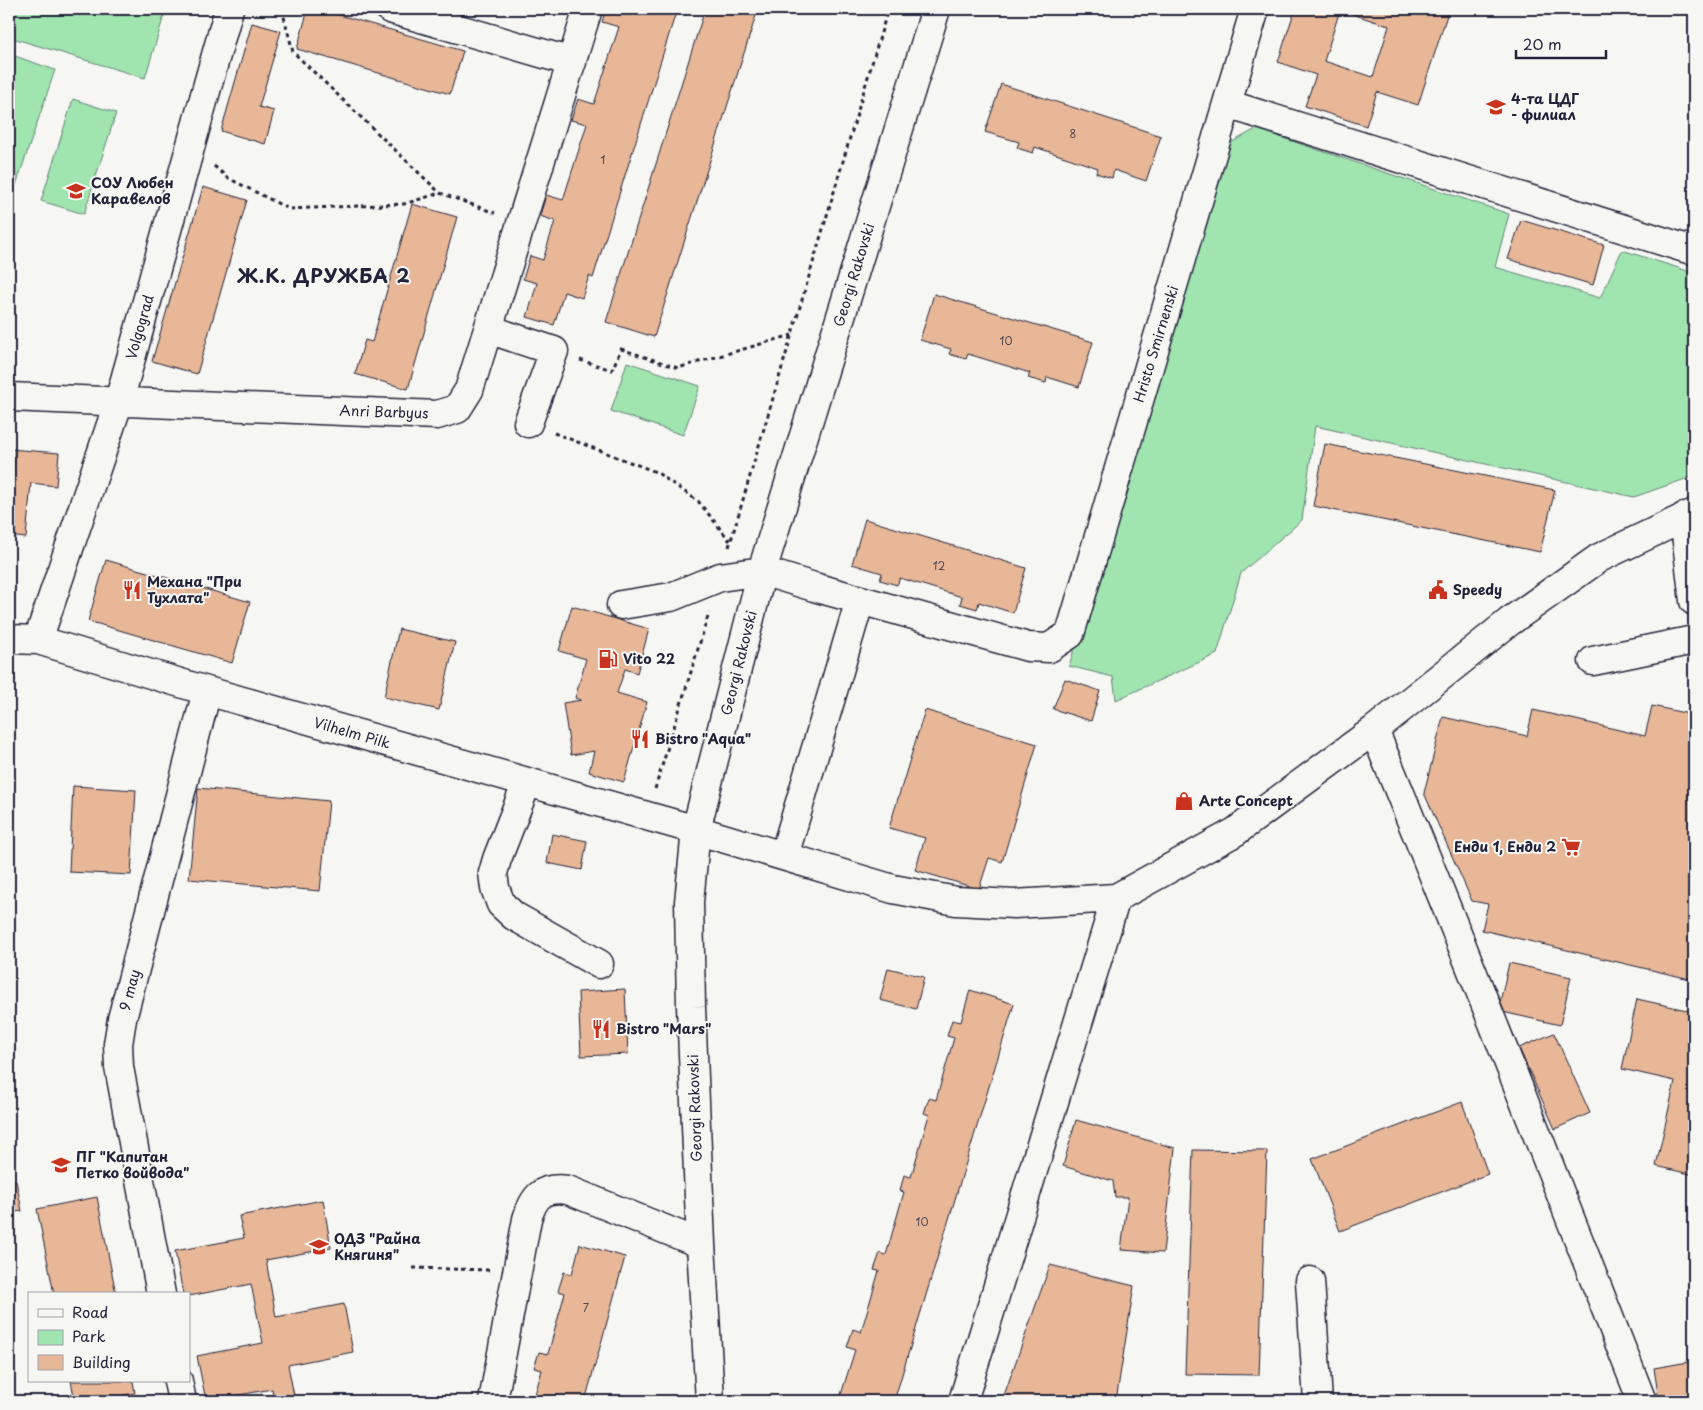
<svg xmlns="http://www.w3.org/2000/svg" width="1703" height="1410" font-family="'Playpen Sans',sans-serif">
	<rect width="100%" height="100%" fill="#f6f6f2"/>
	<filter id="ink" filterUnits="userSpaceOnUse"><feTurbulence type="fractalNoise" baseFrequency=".02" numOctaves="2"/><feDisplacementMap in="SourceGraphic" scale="10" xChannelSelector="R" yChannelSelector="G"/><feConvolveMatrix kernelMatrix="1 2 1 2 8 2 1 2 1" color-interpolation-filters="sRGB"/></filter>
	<g filter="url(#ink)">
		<path fill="#a0e4b0" stroke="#618376" d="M17,9H166L145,78L9,37Z
			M9,54L55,70L13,194L9,192Z
			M73,99L116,113L84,214L41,201Z
			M1256,129L1509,214L1495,267L1600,298L1622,250L1694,273V306L1690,323L1694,325V476L1634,497L1315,426L1302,520L1241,573L1217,654L1116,700L1113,677L1069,666L1225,146Z
			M627,362L700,386L683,435L611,411Z"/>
		<path fill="#e7b797" stroke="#22223b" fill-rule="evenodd" d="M308,9H319L463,51L450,94L297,49Z
			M606,9H677L593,278L589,276L582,298L564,292L554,325L527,317L537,283L523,279L530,256L543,260L555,221L540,216L546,195L563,200L587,124L571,120L578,99L594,104L619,27L602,22Z
			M705,9H758L654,337L606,322Z
			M1295,9H1449L1418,105L1377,92L1366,126L1305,106L1316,75L1278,62ZM1340,10L1389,26L1373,77L1324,61Z
			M252,23L281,31L259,107L274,111L265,144L221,131Z
			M1001,84L1161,136L1146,181L1114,170L1112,178L1096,173L1098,168L1035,147L1033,153L1017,148L1019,142L985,132Z
			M203,187L247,200L197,374L152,361Z
			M412,204L457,217L408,389L355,374L365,340L372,342Z
			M1521,220L1604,245L1593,285L1508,259Z
			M934,294L1093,342L1079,387L1047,377L1046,383L1028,378L1030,373L968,354L966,359L949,354L951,349L920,340Z
			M1325,444L1555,490L1540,552L1313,506Z
			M9,449L59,453L56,486L31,483L26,538L9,536Z
			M865,519L1026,568L1013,613L979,602L977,609L960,604L962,597L900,578L897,585L880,580L882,573L852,564Z
			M106,560L250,602L232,663L88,621Z
			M572,606L649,629L637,673L625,669L617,693L647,702L624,782L589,772L594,751L571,755L563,703L581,700L575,698L586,659L559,651Z
			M399,629L455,642L439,710L384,697Z
			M1065,679L1100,691L1091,721L1053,709Z
			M1652,706L1694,715V980L1482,930L1488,904L1472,901L1424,793L1443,717L1527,736L1533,710L1645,736Z
			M925,710L1037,744L1002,862L989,858L979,889L915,870L925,838L889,828Z
			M73,786L136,790L131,875L69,872Z
			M198,788L329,801L320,891L189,879Z
			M552,834L587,841L582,870L547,863Z
			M1509,963L1571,977L1560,1025L1498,1011Z
			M888,968L924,977L916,1009L880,1000Z
			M625,989L628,1054L581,1056L578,992Z
			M970,990L1014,1004L894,1401H839L855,1350L847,1347L853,1329L861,1332L879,1271L874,1270L880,1253L886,1255L904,1192L900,1191L904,1175L911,1177L929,1115L924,1113L929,1098L936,1100L954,1038L947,1036L952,1020L961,1022Z
			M1637,999L1691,1011L1692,1008H1694V1175L1656,1166L1675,1081L1622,1069Z
			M1554,1033L1590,1113L1555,1129L1519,1048Z
			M1462,1102L1488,1174L1340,1231L1312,1159Z
			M1076,1120L1175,1148L1163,1253L1121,1250L1128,1197H1115L1113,1181L1063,1166Z
			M1193,1150L1267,1151L1259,1375L1185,1374Z
			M16,1180L22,1211L9,1213V1181Z
			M97,1197L116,1294H54L37,1209Z
			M323,1200L331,1248L266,1260L276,1317L344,1304L353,1352L288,1365L295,1401H274L272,1389L206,1401L197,1356L263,1343L251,1284L189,1296V1294H183L175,1251L244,1238L239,1216Z
			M580,1244L625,1257L585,1401H533L542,1370L534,1368L539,1352L548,1354L565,1293L558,1291L564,1272L572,1274Z
			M1050,1265L1134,1286L1116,1401H1002Z
			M1694,1361V1401H1659L1654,1368Z
			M71,1381H133L135,1393L92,1401H75Z"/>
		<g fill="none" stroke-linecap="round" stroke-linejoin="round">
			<g stroke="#22223b" stroke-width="31">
				<path id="minor" d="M390,9L572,62
					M1227,104L1694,251
					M488,329L554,351L528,423
					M9,397L437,415L457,409L469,390L588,9
					M1684,517L1694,601
					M621,605L671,597L720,577L762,571L814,587L1028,647L1049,648L1070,634L1255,9
					M9,639L38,640L207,691L696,830L893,889L956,901L1014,904L1116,898L1235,832L1374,730L1509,622L1599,558L1694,513
					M38,640L119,401L229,9
					M1593,661L1694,640
					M1374,730C1466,952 1554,1177 1642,1401
					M527,782L497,859L493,873L495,888L501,904L514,916L599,964
					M784,856L860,600
					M1310,1281L1318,1401
					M161,1294L119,1067L118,1044L122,1019L207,691
					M178,1381L182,1401
					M493,1401L527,1219C534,1196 543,1186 568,1190L701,1244
					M710,1401L701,1244L691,1007L689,902L696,830L762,571L936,9
					M963,1401L1116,898"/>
			</g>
			<path stroke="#22223b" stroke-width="3" stroke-dasharray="4 4" stroke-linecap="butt" d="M282,9L293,52L440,193L495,213
				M214,166L228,178L289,209L404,204L440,193
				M580,360L612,370L621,349L678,368L792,335
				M554,433L656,472L698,501L730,541
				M729,547L888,9
				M655,789L709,613
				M413,1268L489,1270"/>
			<use href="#minor" stroke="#f6f6f2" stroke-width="28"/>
		</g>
	</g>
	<defs>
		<g id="school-bare" transform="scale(1.5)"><path d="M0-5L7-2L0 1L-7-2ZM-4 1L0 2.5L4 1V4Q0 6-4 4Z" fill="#c8321e" stroke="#f6f6f2" stroke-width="2.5" paint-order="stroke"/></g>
		<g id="restaurant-bare" transform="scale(1.5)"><path d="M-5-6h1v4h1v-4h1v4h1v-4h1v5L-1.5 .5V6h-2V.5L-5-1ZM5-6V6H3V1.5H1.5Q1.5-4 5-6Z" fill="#c8321e" stroke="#f6f6f2" stroke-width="2.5" paint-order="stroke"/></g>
		<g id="civic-bare" transform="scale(1.5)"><path d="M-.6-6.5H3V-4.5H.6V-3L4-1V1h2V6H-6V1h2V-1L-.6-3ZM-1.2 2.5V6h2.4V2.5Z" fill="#c8321e" stroke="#f6f6f2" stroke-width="2.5" paint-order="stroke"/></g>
		<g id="fuel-bare" transform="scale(1.5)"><path d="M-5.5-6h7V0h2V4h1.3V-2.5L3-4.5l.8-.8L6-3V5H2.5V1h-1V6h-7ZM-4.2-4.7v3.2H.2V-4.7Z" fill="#c8321e" stroke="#f6f6f2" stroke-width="2.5" paint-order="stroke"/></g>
		<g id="shop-bare" transform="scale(1.5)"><path d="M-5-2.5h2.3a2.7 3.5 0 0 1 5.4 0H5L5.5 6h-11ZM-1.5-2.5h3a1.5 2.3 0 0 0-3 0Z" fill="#c8321e" stroke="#f6f6f2" stroke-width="2.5" paint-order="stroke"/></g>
		<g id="supermarket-bare" transform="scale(1.5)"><path d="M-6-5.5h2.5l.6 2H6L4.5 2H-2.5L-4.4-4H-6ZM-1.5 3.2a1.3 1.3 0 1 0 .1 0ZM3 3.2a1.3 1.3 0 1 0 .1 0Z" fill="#c8321e" stroke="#f6f6f2" stroke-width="2.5" paint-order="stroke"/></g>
	</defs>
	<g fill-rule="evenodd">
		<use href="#school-bare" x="1496" y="107"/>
		<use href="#school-bare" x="76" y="191"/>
		<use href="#restaurant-bare" x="132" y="590"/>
		<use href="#civic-bare" x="1438" y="590"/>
		<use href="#fuel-bare" x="608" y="659"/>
		<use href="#restaurant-bare" x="640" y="739"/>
		<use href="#shop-bare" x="1184" y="801"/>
		<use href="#supermarket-bare" x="1571" y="847"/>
		<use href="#restaurant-bare" x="601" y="1029"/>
		<use href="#school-bare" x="61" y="1165"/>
		<use href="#school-bare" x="319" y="1247"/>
	</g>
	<g text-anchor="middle" stroke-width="4" stroke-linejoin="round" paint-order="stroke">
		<g font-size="11" fill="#534752">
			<text x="1073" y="138">8</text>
			<text x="603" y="164">1</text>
			<text x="1006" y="345">10</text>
			<text x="939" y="570">12</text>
			<text x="922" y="1226">10</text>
			<text x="586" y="1312">7</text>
		</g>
		<g font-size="14" font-weight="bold" fill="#22223b" stroke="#f6f6f2" text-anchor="start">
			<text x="1511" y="104">4-та ЦДГ<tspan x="1511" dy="16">- филиал</tspan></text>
			<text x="91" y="188">СОУ Любен<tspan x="91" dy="16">Каравелов</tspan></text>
			<text x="147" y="587">Механа "При<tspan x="147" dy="16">Тухлата"</tspan></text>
			<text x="1453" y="595">Speedy</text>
			<text x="623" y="664">Vito 22</text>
			<text x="655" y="744">Bistro "Aqua"</text>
			<text x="1199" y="806">Arte Concept</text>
			<text x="1556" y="852" text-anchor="end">Енди 1, Енди 2</text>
			<text x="616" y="1034">Bistro "Mars"</text>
			<text x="76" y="1162">ПГ "Капитан<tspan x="76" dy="16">Петко войвода"</tspan></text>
			<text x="334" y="1244">ОДЗ "Райна<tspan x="334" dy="16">Княгиня"</tspan></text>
		</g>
		<g font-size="14" fill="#22223b" stroke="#f6f6f2">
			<text transform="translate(854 275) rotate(-73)" y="5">Georgi Rakovski</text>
			<text transform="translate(140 327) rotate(-74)" y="5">Volgograd</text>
			<text transform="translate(1156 344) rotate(-73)" y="5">Hristo Smirnenski</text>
			<text transform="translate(384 412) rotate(2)" y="5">Anri Barbyus</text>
			<text transform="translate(739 663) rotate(-76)" y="5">Georgi Rakovski</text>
			<text transform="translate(352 733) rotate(16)" y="5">Vilhelm Pilk</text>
			<text transform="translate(130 990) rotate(-75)" y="5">9 may</text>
			<text transform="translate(695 1108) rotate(-92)" y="5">Georgi Rakovski</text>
		</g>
		<g font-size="19" font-weight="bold" letter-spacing="1" fill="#22223b" stroke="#f6f6f2">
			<text x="324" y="283">Ж.К. ДРУЖБА 2</text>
		</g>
	</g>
	<rect width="1703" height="1410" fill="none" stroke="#f6f6f2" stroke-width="30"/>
	<rect x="15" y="15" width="1673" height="1380" fill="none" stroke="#22223b" stroke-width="2" filter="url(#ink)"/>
	<rect x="28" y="1292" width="162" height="90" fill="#f6f6f2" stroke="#a1a1a9"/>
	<rect x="38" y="1309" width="25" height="8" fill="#f6f6f2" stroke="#a1a1a9"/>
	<text x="72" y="1318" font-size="15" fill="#22223b">Road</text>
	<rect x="38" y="1330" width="25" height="15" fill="#a0e4b0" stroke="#a1a1a9"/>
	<text x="72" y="1342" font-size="15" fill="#22223b">Park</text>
	<rect x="38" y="1355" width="25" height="15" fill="#e7b797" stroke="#a1a1a9"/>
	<text x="72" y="1368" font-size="15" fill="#22223b">Building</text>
	<path d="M1516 50v8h90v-8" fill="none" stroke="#22223b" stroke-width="2.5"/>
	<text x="1523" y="50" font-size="15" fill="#22223b" stroke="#f6f6f2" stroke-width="4" paint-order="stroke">20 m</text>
</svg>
